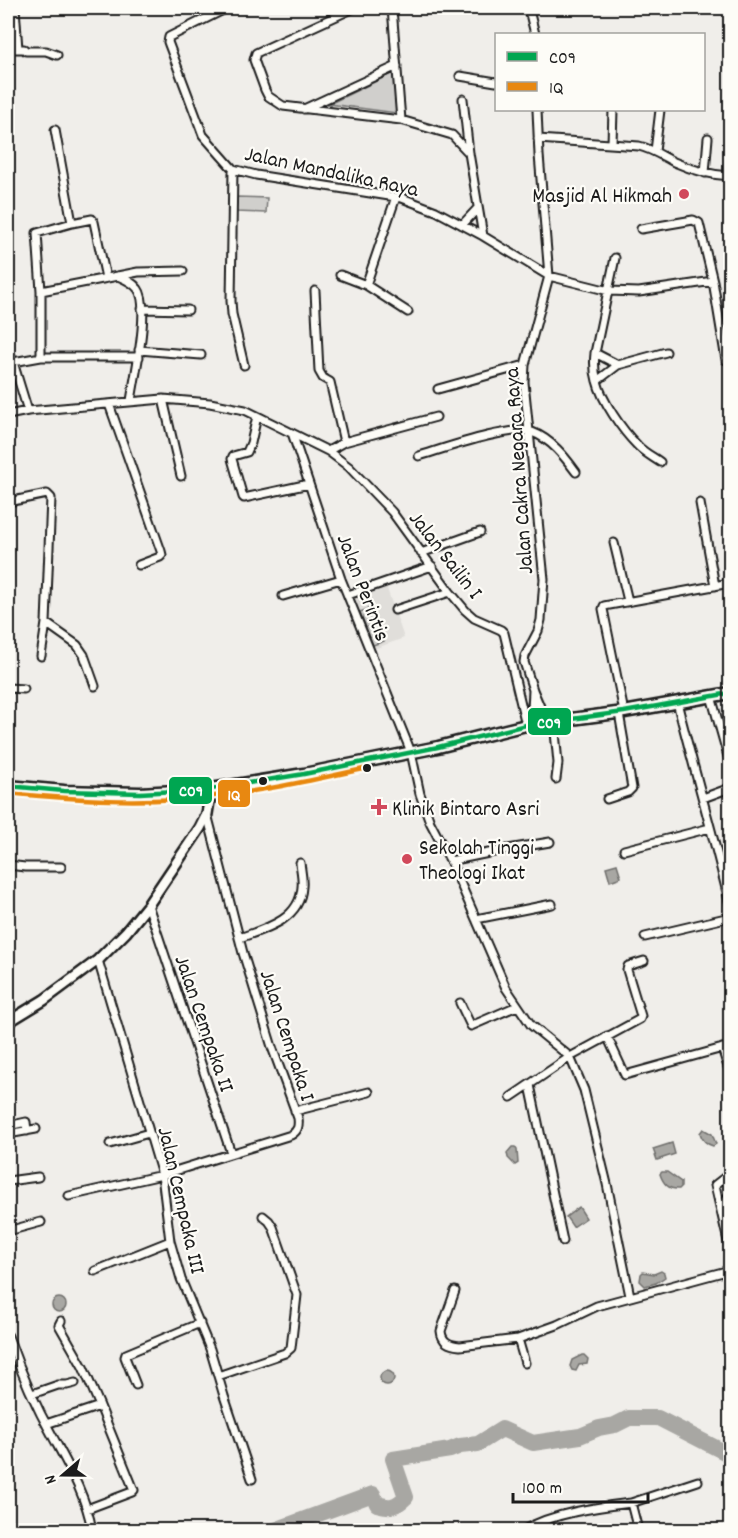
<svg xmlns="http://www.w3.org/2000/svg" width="738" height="1538" font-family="Dekko,sans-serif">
	<rect width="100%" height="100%" fill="#f0eeea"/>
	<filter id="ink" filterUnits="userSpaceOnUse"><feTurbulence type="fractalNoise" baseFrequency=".0167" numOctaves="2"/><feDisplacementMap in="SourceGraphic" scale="12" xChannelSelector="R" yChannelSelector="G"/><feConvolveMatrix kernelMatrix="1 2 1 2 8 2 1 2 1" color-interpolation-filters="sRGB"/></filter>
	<g filter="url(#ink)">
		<path fill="#e0deda" d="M385,583L404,638L371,650L351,595Z"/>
		<path fill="#d0cfcc" stroke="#767674" stroke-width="1.5" d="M393,73L397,113L329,104Z
			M236,197L267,198L266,213L236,212Z
			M371,608L384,641L373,645L360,612Z"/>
		<path fill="#a8a7a3" stroke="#706f6d" stroke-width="1.5" d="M617,864L621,877L610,881L606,867Z
			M703,1129L712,1134L716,1144L713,1146C706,1144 702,1140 700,1133Z
			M672,1143L675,1154L657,1160L653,1149Z
			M512,1147H515L517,1150L518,1163L515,1165L508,1158L507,1153Z
			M662,1172H667L681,1182V1187L679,1189C669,1190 663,1183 660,1174Z
			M579,1207L586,1218L573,1227L566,1217Z
			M661,1271L664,1273L665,1277L656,1283L645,1286L640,1281L641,1274L643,1272L654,1274Z
			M52 1305a7 7 0 1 1 14 0a7 7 0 1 1-14 0Z
			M582,1355H584L588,1359L587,1364L579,1365L576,1371L572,1370L570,1366L572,1360Z
			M380 1378a7 7 0 1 1 14 0a7 7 0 1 1-14 0Z"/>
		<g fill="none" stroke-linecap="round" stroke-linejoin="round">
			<path stroke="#a8a7a3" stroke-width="16" d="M275,1530L373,1494L377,1504C390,1508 396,1507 406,1497L393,1459L450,1450L460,1446L478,1444L502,1429L533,1443L580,1436L599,1428L615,1425L629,1418H658L730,1455"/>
			<g stroke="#1c1c1c" stroke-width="11">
				<path id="minor" d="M227,8L169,37L168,42L203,135L233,169L256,175L402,198L436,211L483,236L549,276L609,291L639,292L713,281
					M354,8L256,53L254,60L265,90L268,96L283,106L401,120L452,135L469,153
					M383,8L393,12
					M392,8L401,120
					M523,8L530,14L535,34
					M18,49H24L26,51H46L57,55
					M8,70V49H18L15,8
					M460,76L496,82
					M463,99L469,153L483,236
					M304,109L397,66
					M537,110L539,155L549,276L525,365L524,382L544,579L541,620L538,631L525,656L524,662L533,690L541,709L544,723
					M55,130L72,223
					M538,139L639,146C652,149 662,156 674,162C692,170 711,175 730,176
					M612,143L613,110
					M655,151L660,110
					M233,169L231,301L232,314L244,365
					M705,173L708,138
					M462,225L478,208
					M641,229L693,220L699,223L713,281L726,360
					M615,258L595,353C594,362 594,371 597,381C602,401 622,430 637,445C643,452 653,457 660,462
					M340,275L366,285L408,312
					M118,276C125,279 133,282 138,289C151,306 134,379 131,401
					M366,285L396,197
					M41,291L138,272L183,271
					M315,291L319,371L323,378L330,382L344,442
					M142,309L188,310
					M139,350L201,355
					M8,351L13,362L28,411
					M595,353L618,365
					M41,357V291L37,233L72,223L92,219L94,222L106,278
					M13,362L41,357H139
					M597,381L618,365L666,352
					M438,389L525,365
					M163,399L181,476
					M109,404L161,551L162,555L160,557L139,565
					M8,415L28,411L163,399L210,403L245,410L328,451L349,467L392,512L450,592L465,610L474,618L501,630L504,633L526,725
					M257,416L251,443L247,452L233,456L232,459L243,497L244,498L309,484
					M292,433L341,579L411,752L420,794L430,822L452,864L506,988L531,1025L570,1057L584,1090L607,1184L630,1296
					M328,451L344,442L436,417
					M419,456C443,449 510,425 532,432C551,439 565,457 576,472
					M8,502L47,494L51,498L46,623L41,656
					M700,503L715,586
					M614,543L628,601
					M421,553L480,532
					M348,595L432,566
					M283,596L341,579
					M395,610L450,592
					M46,623L77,645L84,655L95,686
					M8,688L24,689
					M533,690L532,710L535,724
					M711,696L729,760
					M677,702C694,770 714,837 730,905
					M624,712L603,609L604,606L730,583
					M554,722L558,763L556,779
					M703,798L730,788
					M607,799L628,792L632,788L619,713
					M624,850L710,828
					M450,861L508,849L550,842
					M8,865L25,867H61
					M148,905L231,1153
					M476,919L552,904
					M645,937L730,917
					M239,938C265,929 300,920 302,887C303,879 301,871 300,863
					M98,960L162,1175L170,1241L181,1279L210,1349L224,1396L252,1479
					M460,1003L471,1026L517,1006
					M607,1036L625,1075L730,1046
					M722,1048L730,1073
					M530,1085L563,1241
					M511,1097L570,1057L640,1019L641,1016L627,970L628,966L644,961
					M295,1111L369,1092
					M8,1126L26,1122L27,1131
					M8,1134L36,1129
					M110,1144L149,1133
					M8,1181L38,1177
					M730,1181L724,1178L715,1185L730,1250
					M69,1196L162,1175L291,1135C298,1131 299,1126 298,1118L272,1047L243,953L207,814
					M721,1208L730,1194
					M8,1231L41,1222
					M95,1271L170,1241
					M455,1291L441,1331C442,1342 449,1345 460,1346L518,1339
					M61,1321L59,1325L83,1367L100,1406
					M8,1336C20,1370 35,1405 53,1437C69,1467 86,1496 92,1530
					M525,1363L518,1339L557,1325L597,1306L730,1270
					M218,1376L285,1353L291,1348L297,1295L273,1227L269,1221L263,1216
					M136,1385L125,1357L126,1354L200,1323
					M32,1394L58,1385H67L75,1383
					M46,1424L100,1406L134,1490L132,1492L87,1509
					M631,1503L698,1481
					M356,1528L357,1530
					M524,1530C553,1513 597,1507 631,1503L638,1530"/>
			</g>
			<g stroke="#1c1c1c" stroke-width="14">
				<path id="tertiary" d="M8,1022L44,1000L98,960L126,932L148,905L200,828L207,814L211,789"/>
			</g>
			<g stroke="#1c1c1c" stroke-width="15">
				<path id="secondary" d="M8,786L64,791L140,793L211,789L304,774L438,747L526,725L624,712L730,693"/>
			</g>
			<use href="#minor" stroke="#fdfcf7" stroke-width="7"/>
			<use href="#tertiary" stroke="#fdfcf7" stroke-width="9"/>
			<use href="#secondary" stroke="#fdfcf7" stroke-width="10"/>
			<g stroke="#fdfcf7" stroke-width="9">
				<path id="bus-1" d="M8,786L64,791L140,793L211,789L304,774L438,747L526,725L624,712L730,693"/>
			</g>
			<g stroke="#fdfcf7" stroke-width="9">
				<path id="bus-2" d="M8,793C76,800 145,804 214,796C266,791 317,779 368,768"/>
			</g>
			<use href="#bus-1" stroke="#00a651" stroke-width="4.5"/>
			<use href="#bus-2" stroke="#e88811" stroke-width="4.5"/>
		</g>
	</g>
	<g fill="#d1495b" stroke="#fdfcf7" stroke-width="2">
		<circle cx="684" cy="194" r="6"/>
		<path d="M376 798h6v6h6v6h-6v6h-6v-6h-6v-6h6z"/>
		<circle cx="407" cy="859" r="6"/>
	</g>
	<g fill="#1c1c1c" stroke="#fdfcf7" stroke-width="2">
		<circle cx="367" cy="768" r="5"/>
		<circle cx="263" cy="781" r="5"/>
	</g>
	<g text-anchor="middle" stroke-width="4.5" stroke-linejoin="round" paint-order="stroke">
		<g font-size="22" fill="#1c1c1c" stroke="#fdfcf7">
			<text transform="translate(332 170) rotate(12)" y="8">Jalan Mandalika Raya</text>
			<text transform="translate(517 471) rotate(-94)" y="8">Jalan Cakra Negara Raya</text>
			<text transform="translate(447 554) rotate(52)" y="8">Jalan Sailin I</text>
			<text transform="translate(365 587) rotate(69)" y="8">Jalan Perintis</text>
			<text transform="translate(206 1023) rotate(71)" y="8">Jalan Cempaka II</text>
			<text transform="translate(289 1035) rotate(72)" y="8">Jalan Cempaka I</text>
			<text transform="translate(183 1200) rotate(77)" y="8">Jalan Cempaka III</text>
		</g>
		<g font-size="22" fill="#1c1c1c" stroke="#fdfcf7" text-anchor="start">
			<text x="672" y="202" text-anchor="end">Masjid Al Hikmah</text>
			<text x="392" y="815">Klinik Bintaro Asri</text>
			<text x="419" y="854">Sekolah Tinggi<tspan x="419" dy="25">Theologi Ikat</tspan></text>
		</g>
	</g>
	<g stroke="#fdfcf7" stroke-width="2">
		<rect x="527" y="707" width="45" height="29" rx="6" fill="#00a651"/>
		<rect x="168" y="776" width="45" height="29" rx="6" fill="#00a651"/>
		<rect x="217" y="779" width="34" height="29" rx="6" fill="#e88811"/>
	</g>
	<g font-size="16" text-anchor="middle" font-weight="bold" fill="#fff">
		<text x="549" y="728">C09</text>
		<text x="191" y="796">C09</text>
		<text x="234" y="800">1Q</text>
	</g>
	<rect width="738" height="1538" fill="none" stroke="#fdfcf7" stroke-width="30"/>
	<rect x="15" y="15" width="708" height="1508" fill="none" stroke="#1c1c1c" stroke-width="2" filter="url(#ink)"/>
	<rect x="495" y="33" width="210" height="78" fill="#fdfcf7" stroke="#a3a29f" stroke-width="1.5"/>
	<rect x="507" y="52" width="30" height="9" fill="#00a651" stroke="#a3a29f" stroke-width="1.5"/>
	<text x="549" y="63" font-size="18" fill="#1c1c1c">C09</text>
	<rect x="507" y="82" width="30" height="9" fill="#e88811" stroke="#a3a29f" stroke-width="1.5"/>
	<text x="549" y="93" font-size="18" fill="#1c1c1c">1Q</text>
	<g transform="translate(63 1475) rotate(250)" stroke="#fdfcf7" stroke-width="4.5" paint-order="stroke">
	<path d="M0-4.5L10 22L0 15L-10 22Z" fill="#1c1c1c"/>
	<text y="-9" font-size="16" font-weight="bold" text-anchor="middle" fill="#1c1c1c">N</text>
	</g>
	<path d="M513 1493v9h135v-9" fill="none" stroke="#1c1c1c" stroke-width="3"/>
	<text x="522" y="1493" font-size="18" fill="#1c1c1c" stroke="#fdfcf7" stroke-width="4.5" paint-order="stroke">100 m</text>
</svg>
